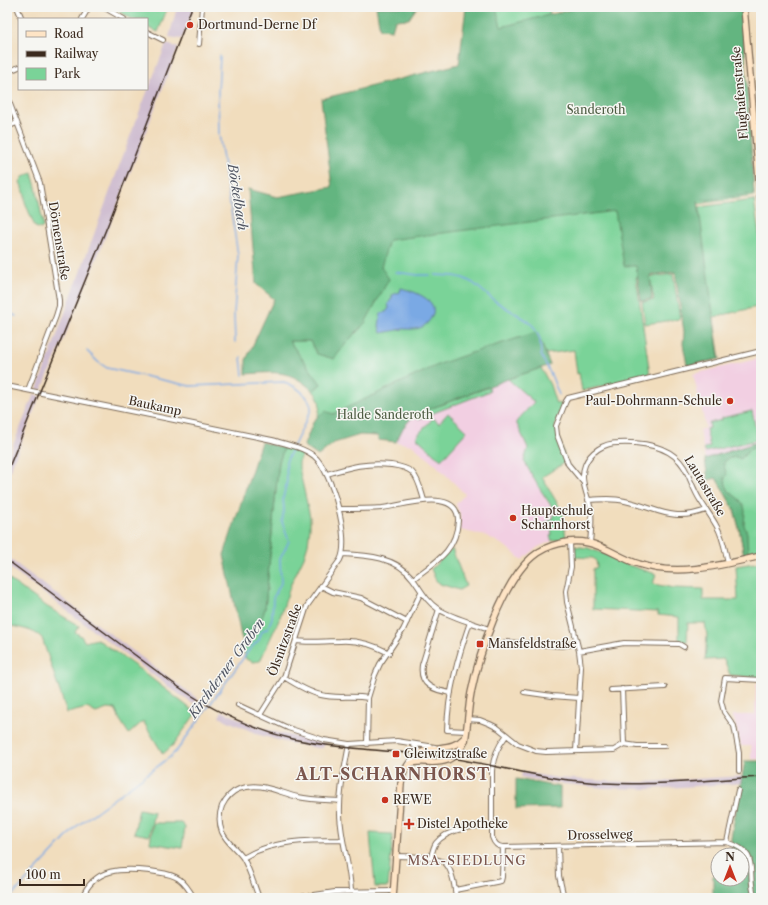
<svg xmlns="http://www.w3.org/2000/svg" width="768" height="905" font-family="'Libre Caslon Text',serif">
	<rect width="100%" height="100%" fill="#f6f6f2"/>
	<filter id="ink" filterUnits="userSpaceOnUse"><feTurbulence type="fractalNoise" baseFrequency=".025" numOctaves="2"/><feDisplacementMap in="SourceGraphic" scale="8" xChannelSelector="R" yChannelSelector="G"/><feConvolveMatrix kernelMatrix="1 2 1 2 8 2 1 2 1" color-interpolation-filters="sRGB"/></filter>
	<filter id="wash" filterUnits="userSpaceOnUse"><feTurbulence type="fractalNoise" baseFrequency=".012" numOctaves="4" result="noise"/><feDisplacementMap in="SourceGraphic" scale="16" xChannelSelector="R" yChannelSelector="G"/><feGaussianBlur stdDeviation="0.9" result="paint"/><feColorMatrix in="noise" values="0 0 0 0 0 0 0 0 0 0 0 0 0 0 0 0 0 1.4 0 .05"/><feComposite in="paint" operator="in"/></filter>
	<g filter="url(#wash)">
		<rect width="100%" height="100%" fill="#f1ddbd"/>
		<path fill="#f2cfe2" d="M761,358V441L705,459L700,430L706,428L693,374Z
			M508,379L534,402L516,422L528,448L538,486L555,513L553,519L546,523L551,526L552,535L550,537L552,541L538,547L522,560L505,546L487,536L460,530V515L456,504L465,494L435,464L412,445L396,442L403,428L414,415Z
			M756,684H761V759H751V746H741L734,719L732,715H755Z"/>
		<path fill="#cfbdd0" d="M176,7H194L182,39L169,37L176,11Z
			M166,44L178,47L175,56L105,238L62,343L42,390L37,389L135,123Z
			M34,394L40,396L7,478V460Z
			M7,557L152,665L198,699L193,704L169,687L7,566Z
			M222,711L261,728L283,734L324,743L323,748H317L284,742L260,735L219,717Z
			M522,772L558,778L623,782H643L761,775V782L650,789L605,788L554,783L521,777Z"/>
		<path fill="#7ad398" stroke="#5a7e5b" d="M117,7H168L158,32L147,27V19H132L115,9Z
			M494,7H550L549,20L749,130L754,196L698,204L700,217L699,207L754,200L761,247V306L714,317L713,313L720,359L691,365L677,272L636,277L650,375L582,391L579,373L577,374L574,350L546,354L537,336L340,413L317,418C321,408 321,398 313,391L321,384L289,341H310L317,354L348,341L361,328L373,268Z
			M32,173L36,187L43,223V227L41,229L35,227L25,202V194L20,182L23,177Z
			M673,274L680,319L645,324L642,302L654,300L650,277Z
			M541,368L550,385L556,404L560,403L562,406L555,425L566,462L542,477L563,513L566,538L552,541L550,536L552,535L551,526L547,527L545,523C551,520 556,518 554,510L538,486L524,461L528,448L516,422L534,402L508,379Z
			M489,387L490,391L418,419L416,414Z
			M752,411L757,435H761V439L705,452L704,448L710,447L706,429L710,428L709,423L722,420V418Z
			M448,413L467,431L441,460L416,437L433,418L439,423Z
			M761,441V551L744,555L739,528L734,509L716,478L708,480L705,459Z
			M288,447L303,454L299,462V468L310,517V527L308,544L304,557L291,584L279,620L260,661L252,662L246,659L242,647L252,636L265,609L277,479L279,462L284,448Z
			M573,546L588,548L613,557L628,565L656,574L653,584L674,588L703,589V600H738L736,566L761,562V678L730,675L724,659L705,660L707,636L705,623H688L687,642L679,641V617L658,615V612L593,609V569L597,567L596,561L593,558L573,557Z
			M452,549L466,586L459,590L437,583L431,569Z
			M7,578L46,606L79,626L75,632L81,636L85,642L97,639L142,671L196,713L174,744L163,754L143,721L129,734L120,720L115,709L110,708L96,713L87,708L67,713L42,638C33,629 19,628 7,625Z
			M448,749L451,752L450,756C442,759 435,760 427,759L424,755L426,752Z
			M139,809L154,812L149,836L134,833Z
			M153,823H181L185,827L182,848L150,843Z
			M370,833L393,834L388,887H375C374,869 371,851 370,833Z"/>
		<path fill="#63b580" stroke="#4f704f" d="M376,7H417L409,19L395,20L392,30L380,29Z
			M466,7H496L501,27L580,7H742L754,194L698,201L719,359L687,365L683,344L684,332L675,272L650,275L652,299L641,301L636,266H624L615,211L389,240L381,267L389,279L365,323L348,341L334,359L317,354L310,341H289L321,384L313,391C290,369 276,372 246,374V360L274,299L256,284L248,189L277,197L332,187L321,99L459,64Z
			M537,332L550,365L508,379L414,415L403,428L396,442L378,440V436L360,435L334,443L318,456L305,447L304,445L314,420L325,411L333,414L440,364L468,354Z
			M761,441V445L749,450L741,459L736,457L727,459L724,463V466L727,475L725,477L726,485L729,491L740,500L744,506L745,511L744,525L747,533L748,554L744,555L739,528L734,509L716,478L708,480L705,459Z
			M261,442L284,448L279,462L277,479L265,609C261,623 254,634 244,644L241,636L224,555Z
			M745,761H761V898H725L726,896H713V876L718,872V879H742V855H732L731,838Z
			M516,779L560,787V808L516,809Z"/>
		<path fill="#7aa9e4" stroke="#5a6a81" d="M401,288C413,291 440,300 432,316C430,321 426,325 422,327C416,330 409,329 403,329C396,330 388,332 381,333L379,326L381,313L386,312L389,308L388,304L392,298V295L400,292Z"/>
		<g fill="none" stroke-linecap="round" stroke-linejoin="round">
			<path stroke="#7aa9e4" stroke-width="1.5" d="M220,56L218,92L219,134L238,255L234,314L235,342
				M395,272L418,275H430
				M435,275L454,276L463,278L473,283L495,301L528,321L534,327L540,339L541,355L552,377L559,395
				M7,312L16,316
				M241,357L243,375
				M10,898L77,826L170,757L178,749L249,650L259,640L262,631L268,628L272,618L273,598L281,583L280,559L289,541L282,522L284,510L283,498L287,481L286,462L311,410C312,397 296,386 284,382L190,386L107,368L98,362L87,351"/>
		</g>
	</g>
	<g filter="url(#ink)">
		<g fill="none" stroke-linecap="round" stroke-linejoin="round">
			<g stroke="#7b6956" stroke-width="6">
				<path id="street" d="M17,7L22,19
					M103,7L124,19
					M82,19L89,7
					M147,32L163,40
					M199,44L202,7
					M7,72L19,67
					M7,96L40,183L59,300V306L56,316L28,390
					M7,127L17,123
					M7,386L272,440C286,444 302,447 314,456C332,471 351,540 340,560L307,606L284,677L260,715
					M327,474C350,467 367,462 391,465C398,466 406,467 412,472C419,479 421,491 424,500
					M583,482L568,464L557,435L556,426L566,401L568,398L761,351
					M588,500C601,499 613,498 625,501C657,508 671,523 706,510
					M339,509C353,509 368,509 382,508C401,506 459,486 458,521C456,552 435,562 413,579
					M570,542L571,567L566,591L567,602L579,651L581,667L576,751
					M590,543C591,533 592,520 591,510C588,495 579,480 585,465C590,452 604,443 618,443C642,442 670,445 684,467C690,477 693,489 700,500C705,508 711,516 716,525C723,536 725,550 728,563
					M343,554C367,555 397,557 413,579C421,590 426,601 438,609C453,618 473,623 489,629
					M321,586L333,592L361,598L407,622
					M439,609L422,665C419,686 434,690 451,693
					M296,641C310,643 325,641 340,641C356,640 374,645 389,653
					M506,642L562,646L577,643
					M579,651L624,643L679,644L684,647
					M284,677C295,684 308,692 321,695C336,699 352,695 368,698
					M622,689L624,744
					M611,690L665,687
					M524,692L552,696L579,698
					M238,705L288,728L324,740L349,744L397,741L435,747
					M467,719L480,720L490,724L498,728L518,744L536,751L546,752L614,750L624,744L637,746H664
					M466,731L447,730C448,692 458,657 470,622
					M506,736C498,746 493,758 492,771V837C494,843 497,847 503,847L727,842C763,854 745,871 755,898
					M349,744C345,767 339,791 340,815C341,841 350,865 351,891
					M367,744L368,698L375,675L380,664L403,630L421,592
					M412,744L416,747L425,761
					M407,765L409,762L420,753
					M739,771V753L734,726L724,712L721,701L725,678L761,680
					M727,842L738,790
					M558,846L559,876L564,898
					M395,856C407,856 436,856 445,863C453,870 455,888 456,898
					M243,858C272,840 309,840 342,840
					M431,858C432,853 433,847 436,843C448,828 475,826 493,825
					M455,890L501,881L502,877L503,847
					M82,898C94,867 123,868 150,871C160,873 171,873 179,879C186,884 190,891 194,898
					M259,898C254,885 250,870 243,858C237,849 227,843 222,832C219,824 219,814 222,806C226,798 231,792 239,789C260,781 277,792 298,797C312,800 326,800 340,801
					M294,898L335,892L393,891"/>
			</g>
			<g stroke="#7b6956" stroke-width="8">
				<path id="secondary" d="M744,7L761,201
					M420,753C434,745 453,751 464,738
					M393,898L401,784C405,749 427,768 447,760C451,759 454,756 457,753C460,750 463,745 465,741C468,725 468,708 471,693C479,654 502,583 532,557C547,544 570,539 589,543C607,547 622,559 639,564C678,577 722,565 761,556"/>
			</g>
			<use href="#street" stroke="#fff" stroke-width="4"/>
			<use href="#secondary" stroke="#fee4c5" stroke-width="5.5"/>
			<path stroke="#3b2a1e" stroke-width="1.5" d="M7,472L109,222L192,7
				M7,560L166,678C204,706 246,728 293,739C342,750 393,750 443,757C489,763 533,777 579,781C640,788 700,780 761,777"/>
		</g>
	</g>
	<g fill="#c8321e" stroke="#f6f6f2" stroke-width="1.5">
		<circle cx="190" cy="25" r="4"/>
		<circle cx="730" cy="401" r="4"/>
		<circle cx="513" cy="518" r="4"/>
		<rect x="476" y="640" width="8" height="8" rx="2"/>
		<rect x="392" y="750" width="8" height="8" rx="2"/>
		<circle cx="385" cy="800" r="4"/>
		<path d="M407 818h4v4h4v4h-4v4h-4v-4h-4v-4h4z"/>
	</g>
	<g text-anchor="middle" stroke-width="3" stroke-linejoin="round" paint-order="stroke">
		<g font-size="12" fill="#3b2a1e" stroke="#f6f6f2" text-anchor="start">
			<text x="198" y="29">Dortmund-Derne Df</text>
			<text x="722" y="405" text-anchor="end">Paul-Dohrmann-Schule</text>
			<text x="521" y="515">Hauptschule<tspan x="521" dy="14">Scharnhorst</tspan></text>
			<text x="488" y="648">Mansfeldstraße</text>
			<text x="404" y="758">Gleiwitzstraße</text>
			<text x="393" y="804">REWE</text>
			<text x="417" y="828">Distel Apotheke</text>
		</g>
		<g font-size="12" fill="#3b2a1e" stroke="#f6f6f2">
			<text transform="translate(740 93) rotate(-95)" y="4">Flughafenstraße</text>
			<text transform="translate(59 241) rotate(81)" y="4">Dörnenstraße</text>
			<text transform="translate(155 406) rotate(12)" y="4">Baukamp</text>
			<text transform="translate(705 486) rotate(59)" y="4">Lautastraße</text>
			<text transform="translate(285 640) rotate(-70)" y="4">Ölsnitzstraße</text>
			<text transform="translate(600 835) rotate(-1)" y="4">Drosselweg</text>
		</g>
		<g font-size="12" fill="#4e5d43" stroke="#f6f6f2">
			<text x="596" y="114">Sanderoth</text>
			<text x="385" y="419">Halde Sanderoth</text>
		</g>
		<g font-size="13" font-style="italic" fill="#515663" stroke="#f6f6f2">
			<text transform="translate(238 197) rotate(81)" y="5">Böckelbach</text>
			<text transform="translate(226 668) rotate(-54)" y="5">Kirchderner Graben</text>
		</g>
		<g font-size="13" letter-spacing="1" fill="#7b564d" stroke="#f6f6f2">
			<text x="467" y="865">MSA-SIEDLUNG</text>
		</g>
		<g font-size="16" font-weight="bold" letter-spacing="1" fill="#7b564d" stroke="#f6f6f2">
			<text x="393" y="780">ALT-SCHARNHORST</text>
		</g>
	</g>
	<rect width="768" height="905" fill="none" stroke="#f6f6f2" stroke-width="24"/>
	<rect x="18" y="18" width="130" height="72" fill="#f6f6f2" stroke="#aba49d"/>
	<rect x="26" y="31" width="20" height="6" fill="#fee4c5" stroke="#aba49d"/>
	<text x="54" y="38" font-size="12" fill="#3b2a1e">Road</text>
	<rect x="26" y="51" width="20" height="6" fill="#3b2a1e" stroke="#aba49d"/>
	<text x="54" y="58" font-size="12" fill="#3b2a1e">Railway</text>
	<rect x="26" y="68" width="20" height="12" fill="#7ad398" stroke="#aba49d"/>
	<text x="54" y="78" font-size="12" fill="#3b2a1e">Park</text>
	<g transform="translate(730 867)"><circle r="19" fill="#f6f6f2" stroke="#aba49d"/>
	<path d="M0-3L7 15L0 10L-7 15Z" fill="#c8321e"/>
	<text y="-6" font-size="11" font-weight="bold" text-anchor="middle" fill="#3b2a1e">N</text>
	</g>
	<path d="M20 879v6h64v-6" fill="none" stroke="#3b2a1e" stroke-width="2"/>
	<text x="26" y="879" font-size="12" fill="#3b2a1e" stroke="#f6f6f2" stroke-width="3" paint-order="stroke">100 m</text>
</svg>
